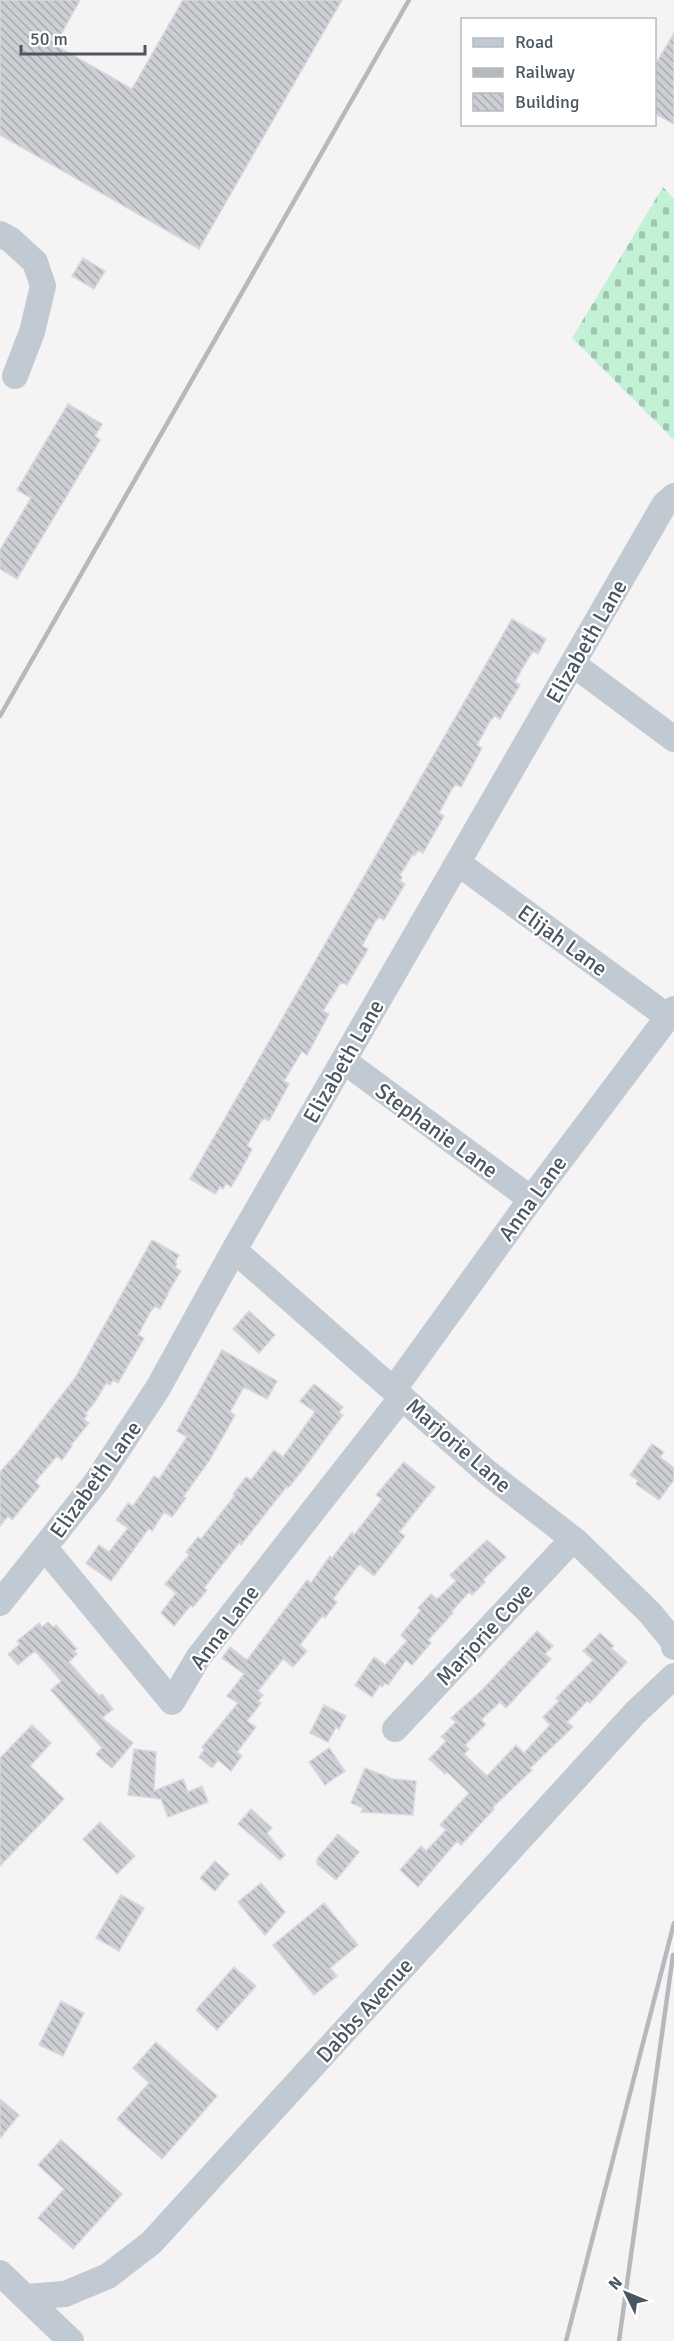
<svg xmlns="http://www.w3.org/2000/svg" width="674" height="2341" font-family="Signika,sans-serif">
	<defs>
		<pattern id="cemetery-stones" width="16" height="16" patternUnits="userSpaceOnUse" patternTransform="scale(1.5)"><rect width="16" height="16" fill="#c3f1d5"/><path d="M2 7V4a2 2 0 0 1 4 0v3zM10 15v-3a2 2 0 0 1 4 0v3z" fill="#a0c6b0"/></pattern>
		<pattern id="building-back-hatch" width="6" height="6" patternUnits="userSpaceOnUse" patternTransform="scale(1.5)"><rect width="6" height="6" fill="#cdcfd5"/><path d="M-1 5l2 2M0 0l6 6M5-1l2 2" fill="none" stroke="#a8abb0"/></pattern>
	</defs>
	<rect width="100%" height="100%" fill="#f5f3f3"/>
	<path fill="url(#cemetery-stones)" d="M663,187L674,199V440L572,338Z"/>
	<path fill="url(#building-back-hatch)" stroke="#d7d9de" stroke-width="1.5" d="M0,0H80L55,45L132,89L183,0H342L199,249L0,135Z
		M674,33V124L654,113V67Z
		M83,258L105,271L94,289L72,276Z
		M68,404L102,424L95,436L100,440L17,579L0,569V550L31,498L17,490Z
		M512,619L546,639L538,654L533,651L523,667L515,682L520,685L500,719L495,716L490,721L477,745L482,748L461,787L456,784L452,789L439,813L444,816L423,853L418,850L415,855L413,854L400,875L402,877L400,881L405,884L384,920L379,917L375,922L362,946L368,949L347,985L341,982L323,1011L329,1014L307,1055L302,1051L284,1081L289,1084L269,1121L264,1118L260,1123L247,1146L252,1149L240,1172L231,1187L226,1183L223,1189L220,1187L215,1194L190,1179Z
		M152,1240L179,1255L175,1262L177,1264L175,1267L181,1271L167,1294H168L160,1309L155,1306L151,1311L138,1335L144,1338L118,1383L113,1380L110,1385L106,1383L95,1402L85,1414L87,1415L84,1419L89,1423L71,1445L72,1446L62,1460L57,1456L35,1482L40,1486L12,1520L8,1516L0,1526V1472L18,1452L75,1378Z
		M249,1311L275,1335L259,1353L233,1329Z
		M222,1350L277,1381L267,1399L244,1387L230,1412L235,1415L209,1461L183,1497L186,1498L172,1517L164,1512L152,1531L149,1528L111,1581L86,1563L99,1545L109,1552L128,1528L116,1520L128,1503L133,1506L154,1476L159,1479L187,1437L177,1431Z
		M314,1384L343,1407L339,1412L343,1415L301,1472L288,1488L287,1486L241,1545L239,1543L204,1588L207,1590L193,1607L191,1605L174,1626L161,1613L176,1593L165,1584L189,1555L186,1552L198,1537L201,1539L235,1495L233,1494L246,1477L251,1480L274,1450L283,1457L315,1412L300,1401Z
		M652,1444L664,1452L660,1457L674,1468V1480L659,1500L636,1484L638,1480L630,1475Z
		M404,1462L435,1487L399,1532L405,1536L374,1576L360,1565L358,1566L333,1599L337,1602L325,1618L322,1616L300,1645L307,1651L293,1667L283,1659L258,1691L263,1695L258,1701L261,1703L247,1721L256,1727L237,1752L242,1756L231,1771L218,1760L212,1768L199,1757L204,1750L202,1747L238,1703L227,1696L244,1674L222,1658L230,1647L247,1660L307,1580L311,1583L330,1556L332,1558L352,1532L354,1535L382,1499L376,1495Z
		M487,1540L506,1557L483,1580L485,1582L472,1595L469,1592L451,1612L453,1613L428,1640L431,1643L412,1665L406,1660L388,1685L385,1683L382,1687L380,1685L372,1697L355,1685L374,1657L385,1665L407,1641L401,1635L421,1610L418,1608L431,1594L437,1599L456,1581L450,1575Z
		M48,1622L53,1627L56,1625L77,1649L74,1651L77,1654L69,1662L99,1696L102,1694L113,1709L102,1718L133,1743L112,1768L96,1754L102,1748L51,1690L61,1681L35,1651L18,1665L8,1654L20,1644L17,1641L39,1623L42,1627Z
		M537,1631L553,1646L545,1654L551,1659L506,1708L500,1702L481,1720L486,1724L465,1745L469,1749L464,1754L487,1776L516,1745L524,1753L550,1725L543,1717L559,1701L556,1698L593,1660L583,1651L600,1633L614,1646L611,1648L627,1662L590,1703L587,1701L567,1722L573,1727L530,1768L532,1770L493,1807L494,1809L461,1845L457,1841L418,1887L400,1870L421,1846L426,1851L446,1830L440,1825L469,1793L447,1772L445,1774L429,1759L446,1741L441,1737L456,1722L451,1718L482,1690Z
		M324,1705L346,1716L339,1729L336,1727L328,1742L310,1733Z
		M32,1725L51,1743L30,1766L64,1799L0,1866V1758Z
		M329,1748L345,1771L325,1785L309,1762Z
		M134,1749L156,1752L154,1791L183,1779L188,1792L202,1786L208,1802L168,1817L161,1799L128,1795Z
		M365,1768L393,1779L416,1781L413,1815L361,1812L363,1808L351,1803Z
		M251,1809L272,1828L267,1833L285,1855L280,1860L238,1824Z
		M100,1822L135,1856L117,1874L83,1839Z
		M338,1834L359,1852L336,1880L317,1864V1859Z
		M215,1861L229,1874L215,1891L200,1878Z
		M261,1883L285,1912L265,1935L238,1902Z
		M121,1895L144,1908L119,1951L96,1938Z
		M324,1903L358,1945L330,1968L337,1976L314,1995L273,1945Z
		M234,1967L256,1986L217,2030L196,2010Z
		M61,2001L84,2013L63,2056L39,2045Z
		M156,2042L217,2096L162,2159L117,2119L149,2083L133,2068Z
		M0,2099L19,2115L0,2138Z
		M61,2140L122,2194L73,2249L38,2218L64,2189L38,2165Z"/>
	<g fill="none" stroke-linecap="round" stroke-linejoin="round">
		<path stroke="#c1cad2" stroke-width="26" d="M0,234L11,240L35,262L43,286L32,332L15,376
			M573,664L674,739
			M458,863L668,1017
			M344,1061L531,1199
			M234,1250L488,1473L577,1542L650,1613L673,1641L674,1647
			M394,1389L531,1199L674,1009
			M45,1548L172,1702L198,1658L402,1397
			M0,1603L97,1481L158,1388L234,1250L664,505L674,496
			M395,1729L573,1539
			M0,2273L71,2341
			M25,2297L65,2294L108,2276L151,2243L635,1713L674,1676"/>
		<path stroke="#b5b8bd" stroke-width="4.5" d="M0,716L409,0
			M566,2341L674,1923
			M619,2341L673,1955"/>
	</g>
	<g text-anchor="middle" stroke-width="4.5" stroke-linejoin="round" paint-order="stroke">
		<g font-size="22" fill="#4a5661" stroke="#fff">
			<text transform="translate(586 641) rotate(-60)" y="8">Elizabeth Lane</text>
			<text transform="translate(563 940) rotate(36)" y="8">Elijah Lane</text>
			<text transform="translate(343 1061) rotate(-60)" y="8">Elizabeth Lane</text>
			<text transform="translate(437 1130) rotate(36)" y="8">Stephanie Lane</text>
			<text transform="translate(532 1198) rotate(-54)" y="8">Anna Lane</text>
			<text transform="translate(459 1445) rotate(41)" y="8">Marjorie Lane</text>
			<text transform="translate(95 1479) rotate(-54)" y="8">Elizabeth Lane</text>
			<text transform="translate(224 1627) rotate(-53)" y="8">Anna Lane</text>
			<text transform="translate(484 1634) rotate(-47)" y="8">Marjorie Cove</text>
			<text transform="translate(364 2010) rotate(-48)" y="8">Dabbs Avenue</text>
		</g>
	</g>
	<rect x="461" y="18" width="195" height="108" fill="#ffffff" stroke="#b7bbc0" stroke-width="1.5"/>
	<rect x="473" y="38" width="30" height="9" fill="#c1cad2" stroke="#b7bbc0" stroke-width="1.5"/>
	<text x="515" y="48" font-size="18" fill="#4a5661">Road</text>
	<rect x="473" y="68" width="30" height="9" fill="#b5b8bd" stroke="#b7bbc0" stroke-width="1.5"/>
	<text x="515" y="78" font-size="18" fill="#4a5661">Railway</text>
	<rect x="473" y="93" width="30" height="18" fill="url(#building-back-hatch)" stroke="#b7bbc0" stroke-width="1.5"/>
	<text x="515" y="108" font-size="18" fill="#4a5661">Building</text>
	<g transform="translate(626 2293) rotate(313)" stroke="#ffffff" stroke-width="4.5" paint-order="stroke">
	<path d="M0-4.5L10 22L0 15L-10 22Z" fill="#4a5661"/>
	<text y="-9" font-size="16" font-weight="bold" text-anchor="middle" fill="#4a5661">N</text>
	</g>
	<path d="M21 45v9h124v-9" fill="none" stroke="#4a5661" stroke-width="3"/>
	<text x="30" y="45" font-size="18" fill="#4a5661" stroke="#ffffff" stroke-width="4.5" paint-order="stroke">50 m</text>
</svg>
